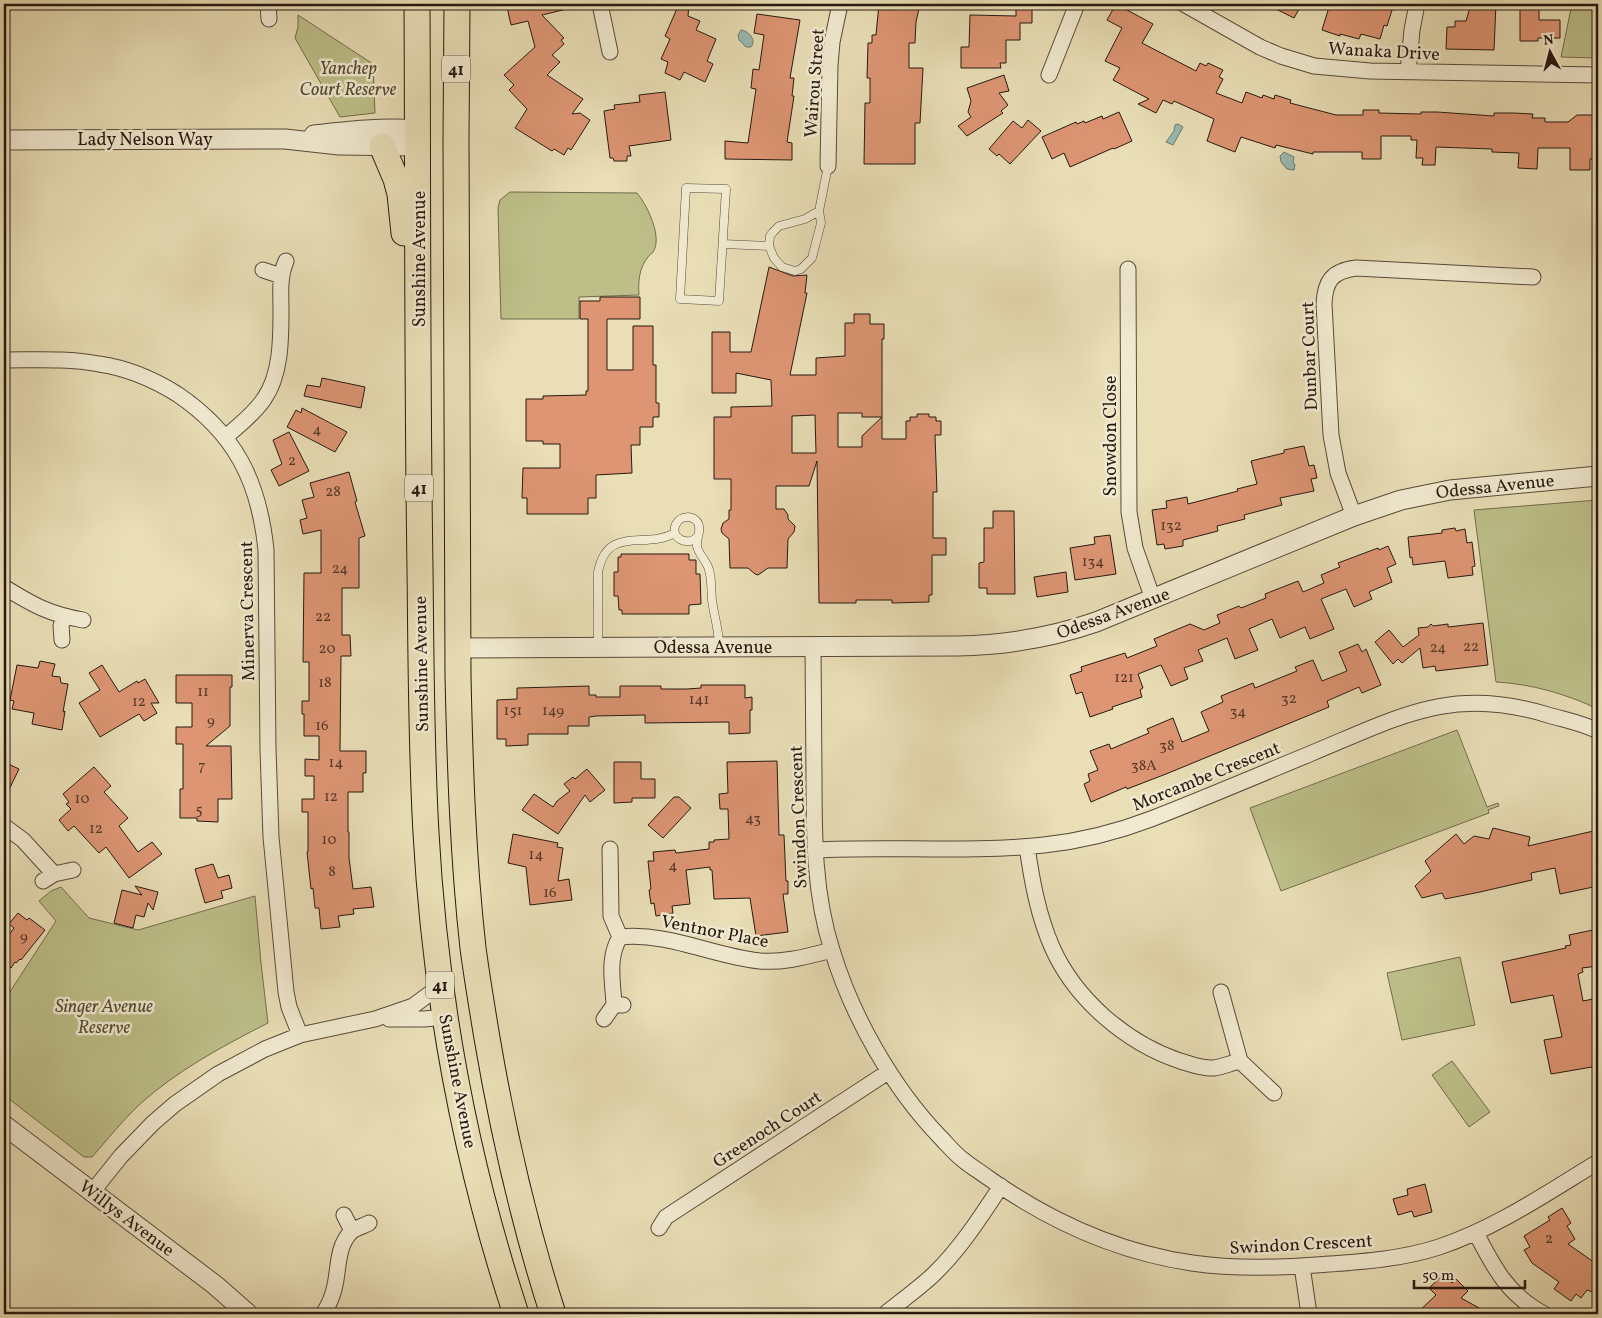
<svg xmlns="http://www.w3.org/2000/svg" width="1602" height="1318" font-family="Vollkorn,serif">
	<rect width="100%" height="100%" fill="#e9deb6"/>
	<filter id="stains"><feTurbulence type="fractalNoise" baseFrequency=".004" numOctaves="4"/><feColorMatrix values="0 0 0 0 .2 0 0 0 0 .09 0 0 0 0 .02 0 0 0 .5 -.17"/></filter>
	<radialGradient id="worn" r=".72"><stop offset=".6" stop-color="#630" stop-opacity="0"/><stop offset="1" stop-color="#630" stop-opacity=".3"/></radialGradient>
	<path fill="#bdbf89" stroke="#726c4c" d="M1572,4H1598V58L1561,57Z
		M298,15L373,64L375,113L340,117L295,38L298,27Z
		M510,192L637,193C647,205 663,237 653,252C652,254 649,255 648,257C639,268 638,282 639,295L579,297V319H501L498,208L500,200Z
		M1598,500V709C1566,694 1532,684 1496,682L1474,510Z
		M1457,730L1487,807L1498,803L1499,806L1488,810L1489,813L1281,891L1250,808Z
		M61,887L89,918L138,930L255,896L261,963L268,1023C223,1046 176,1071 139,1105C122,1121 107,1140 92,1157H84L4,1095V1001L56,921L39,901L51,891Z
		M1460,957L1475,1025L1402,1040L1387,973Z
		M1452,1061L1490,1112L1469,1127L1432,1075Z"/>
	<path fill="#99bbb4" stroke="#6b7a72" d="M741,30C748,31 757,39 751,47H746L739,40L738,35Z
		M1178,124L1183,127L1173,145L1166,142L1174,131L1175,125Z
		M1284,152L1294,157L1293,162L1295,165L1294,170L1287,169L1281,162L1280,156Z"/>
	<path fill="#dd9573" stroke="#271910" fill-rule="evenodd" d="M522,4H570L571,8L542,15L564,38L561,40L564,44L552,55L560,62L547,75L583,99L572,114L580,113L590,120L571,150L568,148L564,155L554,149L552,151L515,128L527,109L509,90L514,85L504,75L535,47L528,21L511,25L507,7Z
		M679,4H689L688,16L700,21L696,30L716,39L707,61L713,64L705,82L684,72L680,80L665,73L668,62L661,59L670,39L665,36Z
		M879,4H920L916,22L915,43H909V68H923L920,123H915V164H864L865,103H870V78H867L868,43H872V35H876Z
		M1116,4L1153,24L1142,43L1196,71L1200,63L1206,66L1208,63L1223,70L1219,77L1223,79L1216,93L1242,103L1246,92L1262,98L1263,95L1274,99L1275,95L1291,100L1290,103L1336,115H1363V110H1379V113L1421,114V112H1437L1494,116V113H1513L1533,114L1532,118H1545V122H1568L1577,115H1598V159H1590V170H1570V148H1538L1537,169L1518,168L1519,153L1492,152V149L1436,147L1435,165H1422L1423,158H1416L1417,140H1411V136H1381V159H1362V152H1313V154L1276,145L1275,148L1241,137L1235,152L1207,141L1214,119L1174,101L1172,104L1163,100L1156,113L1138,104L1149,99L1113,80L1120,68L1105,61L1122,28L1107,20Z
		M1266,4H1302L1294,18Z
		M1330,4H1394L1387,26L1384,25L1380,39L1361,34L1359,39L1340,34V36L1322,30Z
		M1471,4H1496L1494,50L1446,49L1447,27H1455V21H1466Z
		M1520,4H1539V20H1560V38H1538V41H1520Z
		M1016,8H1032V23H1020V40H1006V63H1000L1001,68H961V47H969L970,15L1016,16Z
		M757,14L800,20L790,78H794L792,96H794L787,142L792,143V160L725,159V141L748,143L756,89L751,88L753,69L759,70L764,35L754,33Z
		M1004,75L1009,91L999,93L1008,105L1001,111L1003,113L967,136L958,126L971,117L968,112L971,101L967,88Z
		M665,92L671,140L629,146L631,156H627V161H614L613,158H610L604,111L615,109L614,105L640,102L639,95Z
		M1119,112L1132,141L1114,149L1113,148L1070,167L1064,153L1052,159L1042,137L1076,122L1077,124L1084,121L1085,123L1102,116L1103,119Z
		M1028,120L1041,131L1010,164L999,154L997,156L989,149L1013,121L1022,128Z
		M769,267L793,276L807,275L805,293H807L790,375H816V358L845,356V323H854V314H870V324H884V339H882V439H906V421H910V417H917V414H929V417H936V421H941V435H935L937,492H933V538H946V555H932V595H929V602L892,603V600H856V603H819L817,461L809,486H776V509H784L788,515V519L795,526L794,532L788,539L787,568H768L758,575L755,574L748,568H730L729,539L722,533L721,529L723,523L729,519V510H731V479H714V417H731V407L772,406L771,380L736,373V393H712V332H730V352H751ZM838,413H862V417H882L862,436V447H838ZM815,415L816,453H792V416Z
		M600,297H640V319H607V370H633V326H653V365H656V403H659V417H653V427H640V445H631L632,473L596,475V498H588V514H527V498H522L523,468H560V444H543V441H526V399H543V396L586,395V391H588V319H580V301H600Z
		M322,378L365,387L361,408L304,396L307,385L320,387Z
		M302,408L347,432L335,452L287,427L296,410L301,413Z
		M289,432L309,471L279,486L271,470L282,464L273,440Z
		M1304,446L1309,466L1314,465L1317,478L1311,479L1314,491L1280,498L1282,505L1244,515L1245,519L1217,526L1218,531L1183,540V546L1165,549L1164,544L1157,545L1152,510L1167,508L1166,501L1187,497L1188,504L1238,491L1237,489L1257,484L1251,461L1284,453V450Z
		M349,472L357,501L355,502L365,536L359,538V588H342V635H350L351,656H341L340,751H366V773H363V792H348V832H349V858L353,889L371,887L374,907L353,909L354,914L338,916L340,927L321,929L319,908H315L313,888L311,889L307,852H308V812H302V799H314V776H305V759L319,760V736H304V714H302V701H309V662H303L304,573H321V530L303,534L300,520L307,518L302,500L314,497L310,483Z
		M993,511H1014L1015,594H987V588H979V563L984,562V528H993Z
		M1455,528L1456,531L1465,529L1467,543L1472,542L1475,566L1472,567L1473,575L1448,578L1445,561L1413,565L1412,557L1410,558L1408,537L1442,533V530Z
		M1110,535L1116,574L1075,580L1070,548L1095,544L1094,537Z
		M1388,546L1396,564L1387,568L1392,582L1369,592L1372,599L1354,607L1346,589L1321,599L1334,629L1310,639L1305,627L1280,638L1272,619L1249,629L1258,650L1235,659L1227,638L1198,650L1203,661L1184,668L1188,679L1171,686L1161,665L1138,674L1143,688L1140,690L1142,697L1112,707L1113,709L1090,717L1082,692L1076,694L1070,675L1082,671L1081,667L1125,653L1127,658L1157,646L1154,639L1190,624L1204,630L1220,623L1217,615L1239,606L1241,608L1266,598L1265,594L1298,581L1303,592L1324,583L1321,575L1340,567L1338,563L1378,548L1379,550Z
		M621,554H689V560H696V574H700L701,604L689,605V614H622V610H619L618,596H614V572H618V557H621Z
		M1066,572L1068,592L1037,597L1034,577Z
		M1483,623L1488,665L1436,671L1435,666L1423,668L1420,648L1402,663L1398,659L1393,664L1375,642L1389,630L1403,647L1419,635L1418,628L1428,627L1431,624L1433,626L1448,624V627Z
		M1358,644L1362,652L1366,649L1381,685L1362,693L1359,687L1327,701L1329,707L1166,774L1127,789L1126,787L1091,802L1084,784L1090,781L1088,774L1098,770L1090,751L1109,744L1111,749L1149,733L1147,729L1173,718L1182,742L1209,731L1201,712L1223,702L1221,696L1253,683L1255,688L1297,671L1295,667L1313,660L1322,681L1347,671L1339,652Z
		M40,661L55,664L52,676L60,677L61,683L68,684L63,712L65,711L62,730L32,724L34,713L12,709L14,701L10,700L17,665L38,668Z
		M102,665L119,692L137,681L138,683L145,679L159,703H151L157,713L144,721L139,714L100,737L79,703L100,690L89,673Z
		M176,675H232V687H230V726L206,746H231L232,799H218V822L197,821V818H180V789H183V744H176V727H192V703H176Z
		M701,685H745V698L752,697V710H750V733L729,734V722L645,723V715L596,716L589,717V726H568V734H528V745L506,746V739H497V700L517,699V688L589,686V695H596V697H620V686H661V689H687L701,688Z
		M777,761L779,835H784L786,881H788V894H783L788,932L756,936L750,898L714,899L712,870H710V867L686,870L690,904L672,906L673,913L656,916L654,903L651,904L649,890L651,889L648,861H654L653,852L675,850L676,853L709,849V842H714V840L729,839L728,809H720L719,794L728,793L727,762Z
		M4,762L19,769L4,800Z
		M614,762H641V779H655V798H632V802L614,803Z
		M94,767L111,786L104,792L128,818L119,826L138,852L152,842L162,854L129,878L106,847L99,853L74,826L68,831L59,820L71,809L66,804L69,802L63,794Z
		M587,769L605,790L590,802L585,795L558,834L522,810L534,794L553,807L557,801L570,791L564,784L573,777L575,779Z
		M674,797H679L691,808L663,838L648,825Z
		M1493,828L1530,837L1528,846L1598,830V886L1560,894L1555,868L1531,873L1532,880L1480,892L1445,899L1442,893L1422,898L1415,886L1431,871L1425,861L1456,834L1464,844L1474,836L1489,839Z
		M513,834L558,843L557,847L563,848L558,881L569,879L572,900L530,905L526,867L508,863Z
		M213,864L218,878L229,875L232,888L221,891L223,898L205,903L195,869Z
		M135,886L158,892L153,910L148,903L144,917L136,915L133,928L114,923L122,890L142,895Z
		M18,913L27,920L29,918L45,930L21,960L20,959L16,963L15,962L11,968L4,962V942L14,928L9,924Z
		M1598,929V966L1582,968L1583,972L1578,974L1583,1001L1598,998V1066L1551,1074L1544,1040L1562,1037L1553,995L1511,1003L1502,962L1566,948L1565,946L1571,945L1569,935Z
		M1425,1184L1432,1212L1414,1217L1412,1211L1398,1215L1393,1199L1408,1195L1407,1189Z
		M1562,1208L1571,1223L1567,1226L1575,1239L1568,1244L1598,1265V1294L1587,1290L1581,1298L1576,1294L1571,1301L1554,1289L1559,1282L1532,1263L1524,1250L1530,1247L1524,1236L1550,1220L1548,1217Z
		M1443,1275L1452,1283L1456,1279L1468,1291L1461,1298L1490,1314H1416L1436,1295L1429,1288Z"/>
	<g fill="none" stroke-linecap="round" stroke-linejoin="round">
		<g stroke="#584a3a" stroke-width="9">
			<path id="service" d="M686,188L726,189L719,301L680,299Z
				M819,211L805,219L779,226L773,232L770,236L769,246L774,258L782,267L795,271L801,269L812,258L821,223L819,211L828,166
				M723,244L769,246
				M698,536C689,548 669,538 676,524C681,515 693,515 698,523C702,531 696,538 697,546C698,554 707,561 709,570C712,580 711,590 712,600C714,616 719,630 719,646
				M598,647V572C608,524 644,550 675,533"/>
		</g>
		<g stroke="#584a3a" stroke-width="17">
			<path id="minor" d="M268,4L269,19
				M600,4L610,52
				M1184,4L1260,47L1281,56L1314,66L1370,71L1598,75
				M1408,72L1412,30L1417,4
				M1049,75L1077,4
				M828,166L830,65L832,42L840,4
				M1128,269L1129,512L1135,548L1153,599
				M263,270L281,276
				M4,360C35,360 68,358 99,364C127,368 153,379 177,394C235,433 259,481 266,550L268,749L271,837L286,992L289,1007L300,1035
				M226,437C239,425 254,414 264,399C281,375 281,339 281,310C281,294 279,277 286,261
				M1354,516L1338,473L1331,435L1324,304C1325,281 1332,271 1356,268L1533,277
				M4,587C33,605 49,614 83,620
				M62,640L61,626L64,617
				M813,647C813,690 814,734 814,777C814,836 814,894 832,950C852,1016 892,1087 940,1137C947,1144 954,1153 962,1159C970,1166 979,1171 987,1177C1049,1221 1117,1252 1192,1263C1233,1269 1275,1268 1316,1265C1358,1262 1399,1260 1439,1247C1496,1228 1547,1193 1598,1162
				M4,826L23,840L54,874
				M1027,847C1032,881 1038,915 1052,947C1075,999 1126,1043 1180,1061C1191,1064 1202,1069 1214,1068C1222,1067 1231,1063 1240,1061
				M610,849L611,916L620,937
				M815,850C891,846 968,853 1044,845C1081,841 1117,832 1151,819C1205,798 1259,775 1312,753C1399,717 1452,685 1548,715C1565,720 1582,723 1598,731
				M43,881L54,874L73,870
				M620,937C669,932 712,956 760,961C785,963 808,956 832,950
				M1221,992L1240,1061L1274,1093
				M614,1005C613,982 607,958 620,937
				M389,1019H424L445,1017
				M604,1019L614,1005H623
				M93,1191L121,1156L153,1123L175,1104L218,1074L265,1049L300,1035L375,1019L413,1006L440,986
				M344,1215L352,1231
				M659,1228L666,1217L888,1072
				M1476,1233C1494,1268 1508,1295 1544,1314
				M1302,1266L1309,1314
				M323,1314C329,1305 333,1296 335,1285C339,1267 337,1246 351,1232C355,1228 364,1226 369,1223
				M885,1314C901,1301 918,1289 933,1275C960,1249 980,1218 1001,1186"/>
		</g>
		<g stroke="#584a3a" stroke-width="21">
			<path id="tertiary" d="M314,135C348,131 384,127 418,130
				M4,140L285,139L339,145L418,146
				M459,648L958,646C1006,645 1050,638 1096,622L1354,516L1401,500L1450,490L1598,476
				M4,1125L215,1285L248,1314"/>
		</g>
		<g stroke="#271910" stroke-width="27">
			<path id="primary" d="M417,4C418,192 417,380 420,568C421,656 421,745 426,833C435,996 465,1159 516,1314
				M457,4L456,139L458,676C460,767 463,858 473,948C477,978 482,1008 487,1038C503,1132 524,1224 553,1314
				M382,146L396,179L400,194L404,233"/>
		</g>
		<use href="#service" stroke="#f1ead0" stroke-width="8"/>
		<use href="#minor" stroke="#f1ead0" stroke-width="15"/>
		<use href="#tertiary" stroke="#f1ead0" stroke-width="19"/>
		<use href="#primary" stroke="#e9deb6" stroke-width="25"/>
	</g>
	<g text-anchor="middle" stroke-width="5" stroke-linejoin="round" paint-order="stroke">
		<g font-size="15" fill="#543829">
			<text x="317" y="434">4</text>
			<text x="292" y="465">2</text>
			<text x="333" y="496">28</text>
			<text x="1171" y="530">132</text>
			<text x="1093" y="566">134</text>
			<text x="340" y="573">24</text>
			<text x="323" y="621">22</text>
			<text x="1471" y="651">22</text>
			<text x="1438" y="652">24</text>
			<text x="327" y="653">20</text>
			<text x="1124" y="682">121</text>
			<text x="325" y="687">18</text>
			<text x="203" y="696">11</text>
			<text x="1289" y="703">32</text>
			<text x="699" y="704">141</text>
			<text x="139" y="706">12</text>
			<text x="513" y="715">151</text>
			<text x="553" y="715">149</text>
			<text x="1238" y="716">34</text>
			<text x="211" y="725">9</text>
			<text x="322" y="730">16</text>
			<text x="1167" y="750">38</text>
			<text x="336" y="767">14</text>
			<text x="202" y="770">7</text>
			<text x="1144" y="770">38A</text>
			<text x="331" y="801">12</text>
			<text x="82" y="803">10</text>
			<text x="199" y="814">5</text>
			<text x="753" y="823">43</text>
			<text x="96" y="833">12</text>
			<text x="329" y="844">10</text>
			<text x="536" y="859">14</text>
			<text x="673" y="870">4</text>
			<text x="332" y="876">8</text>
			<text x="550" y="897">16</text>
			<text x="24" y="941">9</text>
			<text x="1549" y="1243">2</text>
		</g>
		<g fill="#f1ead0" stroke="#64584a" stroke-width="1">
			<rect x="442" y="55.5" width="28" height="27" rx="4"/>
			<rect x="405" y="474.5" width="28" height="27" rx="4"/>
			<rect x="426" y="971.5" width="28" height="27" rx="4"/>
		</g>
		<g font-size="16" font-weight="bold" fill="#271910">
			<text x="456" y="75">41</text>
			<text x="419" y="494">41</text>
			<text x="440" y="991">41</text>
		</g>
		<g font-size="18" fill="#271910" stroke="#f1ead0">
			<text transform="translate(1384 51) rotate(3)" y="6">Wanaka Drive</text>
			<text transform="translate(814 83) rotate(-86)" y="6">Wairou Street</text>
			<text x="145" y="145">Lady Nelson Way</text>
			<text transform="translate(419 259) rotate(-90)" y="6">Sunshine Avenue</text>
			<text transform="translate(1309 356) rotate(-92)" y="6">Dunbar Court</text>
			<text transform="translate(1110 436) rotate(-90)" y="6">Snowdon Close</text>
			<text transform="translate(1495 486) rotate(-6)" y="6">Odessa Avenue</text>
			<text transform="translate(247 611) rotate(-91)" y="6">Minerva Crescent</text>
			<text transform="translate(1113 613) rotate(-20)" y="6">Odessa Avenue</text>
			<text x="713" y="653">Odessa Avenue</text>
			<text transform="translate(421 664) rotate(-91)" y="6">Sunshine Avenue</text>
			<text transform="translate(1206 776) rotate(-22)" y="6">Morcambe Crescent</text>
			<text transform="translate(798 817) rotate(-92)" y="6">Swindon Crescent</text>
			<text transform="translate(715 931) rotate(11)" y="6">Ventnor Place</text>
			<text transform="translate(458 1081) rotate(79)" y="6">Sunshine Avenue</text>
			<text transform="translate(767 1129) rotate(-33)" y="6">Greenoch Court</text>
			<text transform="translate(127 1218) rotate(37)" y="6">Willys Avenue</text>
			<text transform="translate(1301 1244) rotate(-3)" y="6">Swindon Crescent</text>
		</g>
		<g font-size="18" font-style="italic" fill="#544b34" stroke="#f1ead0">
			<text x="348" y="74">Yanchep<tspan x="348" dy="21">Court Reserve</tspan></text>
			<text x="104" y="1012">Singer Avenue<tspan x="104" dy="21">Reserve</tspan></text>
		</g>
	</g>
	<rect width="1602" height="1318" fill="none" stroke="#e9deb6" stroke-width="20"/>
	<rect x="5" y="5" width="1592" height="1308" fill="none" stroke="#271910" stroke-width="2.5"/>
	<rect x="10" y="10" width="1582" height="1298" fill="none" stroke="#271910"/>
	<g transform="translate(1550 52) rotate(353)" stroke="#f1ead0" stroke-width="4" paint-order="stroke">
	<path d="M0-4L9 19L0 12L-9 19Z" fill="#271910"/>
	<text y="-8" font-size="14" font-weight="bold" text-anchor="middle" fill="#271910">N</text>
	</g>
	<path d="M1414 1280v8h111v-8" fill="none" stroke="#271910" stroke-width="2.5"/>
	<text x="1422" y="1280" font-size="15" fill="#271910" stroke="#f1ead0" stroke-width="4" paint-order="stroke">50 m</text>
	<rect width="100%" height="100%" filter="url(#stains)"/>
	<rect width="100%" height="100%" fill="url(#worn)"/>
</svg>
